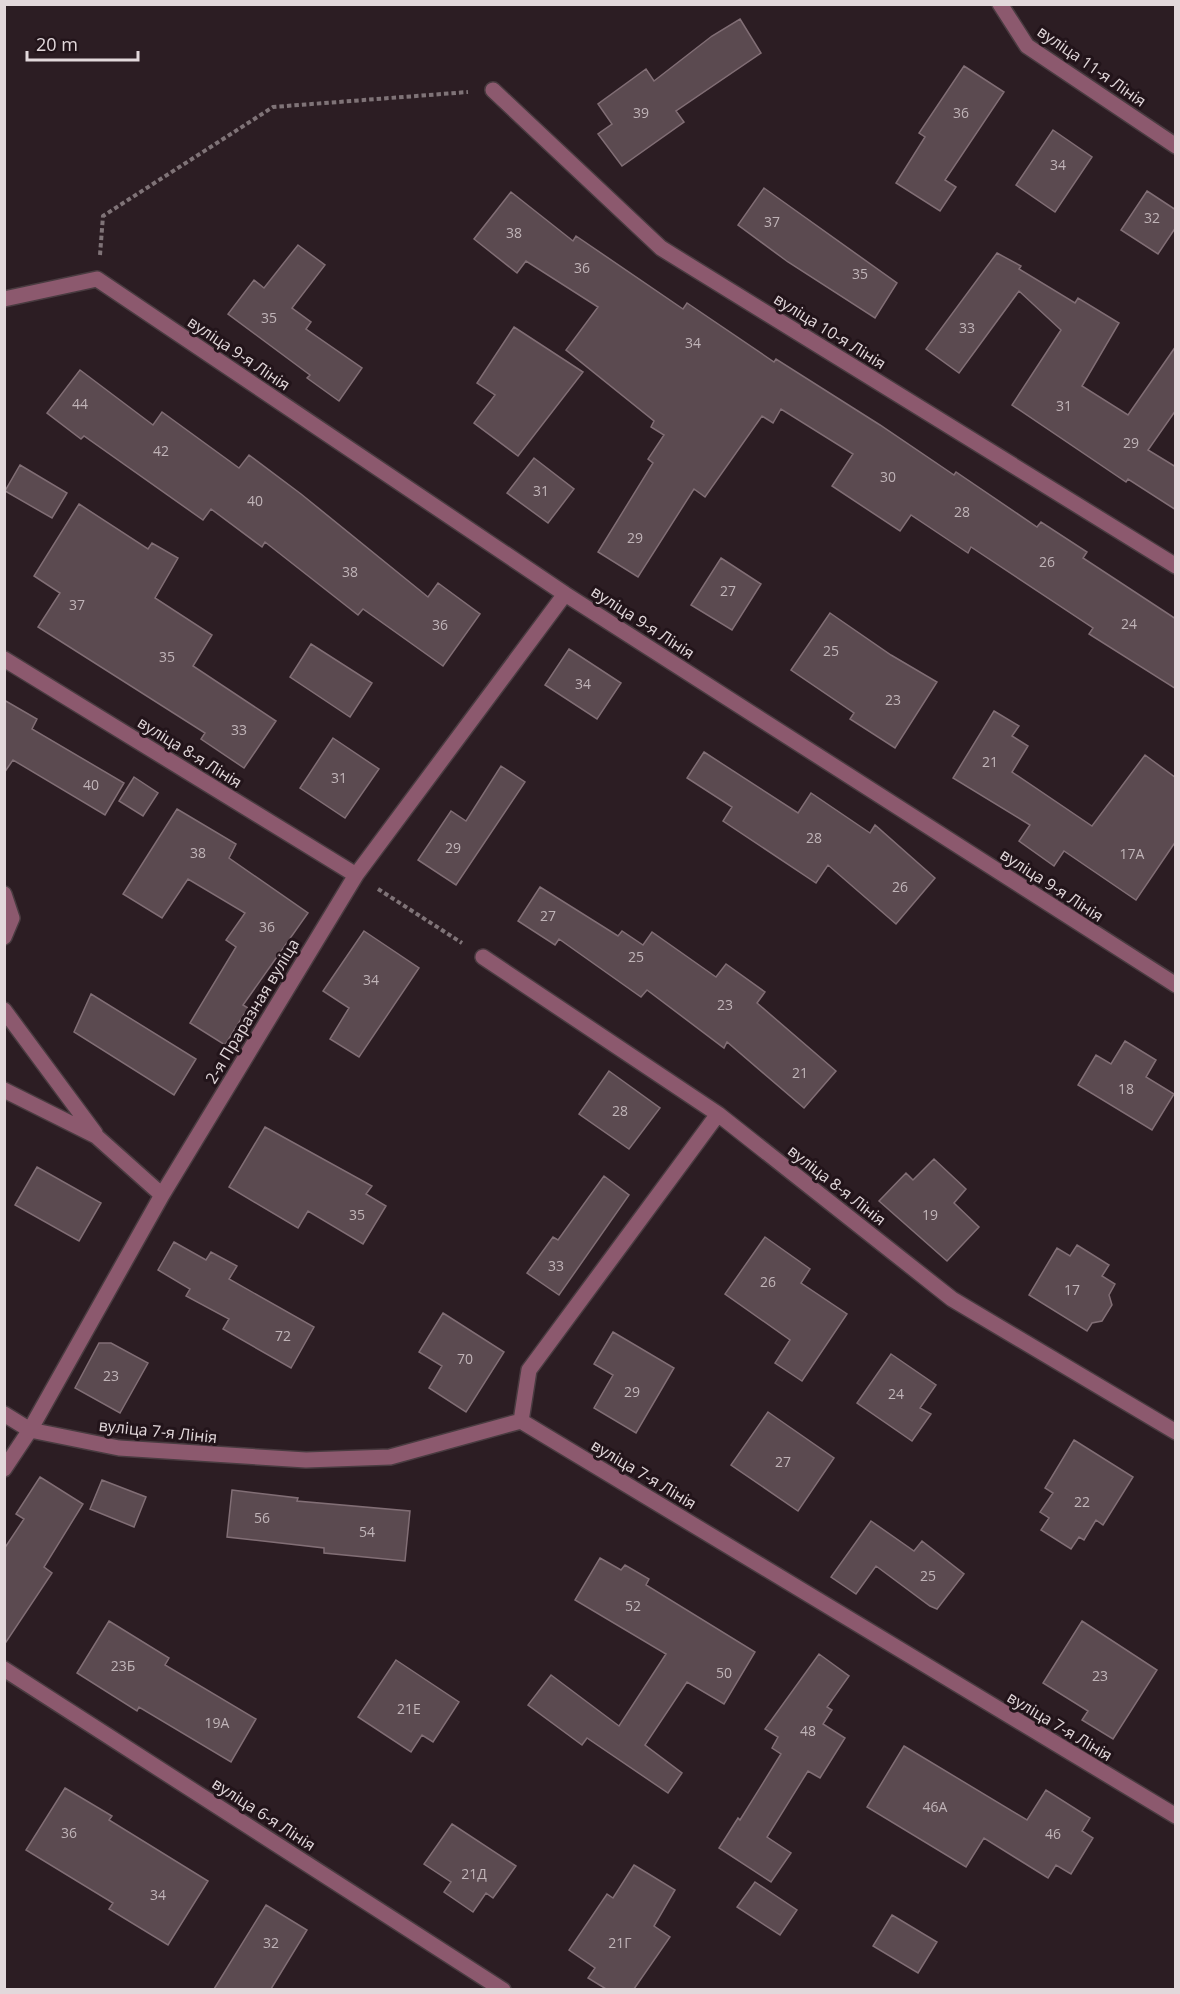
<svg xmlns="http://www.w3.org/2000/svg" width="1180" height="1994" font-family="'Open Sans',sans-serif">
	<rect width="100%" height="100%" fill="#2c1d23"/>
	<path fill="#5b4a50" stroke="#816e75" stroke-width="1.5" d="M740,19L761,53L676,111L684,122L622,166L598,134L612,124L598,104L646,69L654,81L712,36Z
		M964,66L1004,92L945,180L956,187L940,211L896,183L925,137L919,133Z
		M1053,130L1092,157L1055,212L1016,185Z
		M764,188L897,283L875,318L788,262L738,225Z
		M1147,191L1176,210V227L1158,254L1121,230Z
		M511,192L573,241L576,236L683,309L687,303L774,362L776,359L880,425L954,475L956,472L1037,527L1041,522L1087,552L1083,558L1176,619V689L1089,634L1093,628L971,547L968,553L911,515L900,531L832,486L853,454L781,409L773,423L762,416L705,497L694,489L638,577L598,552L653,463L648,459L664,435L651,427L654,421L566,350L598,307L526,261L517,273L474,239Z
		M298,245L325,265L292,308L311,322L306,329L362,368L339,401L307,378L310,375L228,314L254,280L264,288Z
		M997,253L1021,266L1019,269L1075,303L1078,298L1119,323L1082,386L1128,415L1176,346V410L1148,450L1176,467V510L1128,479L1126,482L1012,405L1061,330L1019,291L959,373L926,349Z
		M514,327L583,372L518,456L474,423L495,395L477,383Z
		M80,370L153,425L162,412L239,468L249,455L301,494L428,597L438,583L480,614L443,666L363,609L358,615L265,542L262,547L211,509L203,520L84,436L81,439L47,413Z
		M534,458L574,489L548,523L507,493Z
		M20,465L67,493L52,518L5,491Z
		M79,504L148,549L152,543L178,558L155,598L212,635L193,666L276,721L244,768L201,739L205,733L38,627L60,593L34,576Z
		M721,558L761,584L732,630L691,605Z
		M830,613L891,655L937,682L895,748L850,719L854,713L791,670Z
		M311,644L372,683L350,717L290,677Z
		M569,649L621,683L597,719L545,685Z
		M4,700L37,719L32,729L124,783L105,815L13,760L4,773Z
		M994,711L1019,726L1012,736L1028,746L1012,772L1092,826L1145,755L1176,778V841L1136,900L1064,851L1054,866L1019,841L1030,825L953,778Z
		M333,738L379,769L345,818L300,788Z
		M704,752L798,813L811,793L870,833L875,825L935,878L896,924L828,865L816,883L723,821L732,807L687,778Z
		M501,766L525,782L456,885L418,860L451,811L466,821Z
		M134,777L158,793L143,816L119,801Z
		M177,809L236,844L229,858L308,913L243,1005L248,1008L225,1045L190,1023L236,947L226,940L245,913L188,879L162,918L123,894Z
		M540,887L618,936L622,931L643,945L652,932L716,977L726,964L765,992L757,1003L836,1071L804,1108L727,1042L724,1048L647,990L641,997L559,939L555,945L518,921Z
		M364,931L419,968L359,1057L330,1039L349,1008L323,991Z
		M91,994L196,1059L174,1095L74,1032Z
		M1125,1041L1156,1060L1146,1077L1174,1094L1152,1130L1078,1085L1096,1055L1111,1064Z
		M609,1071L660,1108L629,1149L579,1114Z
		M265,1127L372,1186L366,1194L386,1206L363,1244L308,1211L298,1228L229,1187Z
		M934,1159L966,1189L954,1203L979,1227L947,1261L879,1201L906,1173L913,1180Z
		M37,1167L101,1203L79,1241L15,1205Z
		M604,1176L629,1195L559,1295L527,1273L553,1237L558,1240Z
		M765,1237L810,1269L801,1283L847,1314L802,1381L775,1363L790,1340L725,1294Z
		M174,1242L206,1260L211,1252L237,1266L229,1279L314,1327L291,1368L223,1329L229,1319L186,1296L190,1289L158,1270Z
		M1077,1245L1109,1265L1102,1276L1115,1284L1109,1295L1112,1305L1102,1321L1092,1323L1087,1331L1029,1295L1057,1248L1070,1256Z
		M443,1313L504,1352L466,1412L429,1388L442,1366L419,1352Z
		M613,1332L674,1368L636,1433L594,1408L613,1375L594,1364Z
		M99,1343H111L148,1363L120,1413L75,1388Z
		M891,1354L936,1385L920,1408L931,1414L912,1441L857,1403Z
		M768,1412L834,1458L798,1511L731,1465Z
		M1074,1440L1133,1477L1103,1525L1096,1520L1084,1540L1079,1537L1071,1549L1041,1530L1049,1518L1040,1512L1053,1493L1045,1488Z
		M40,1477L83,1504L44,1567L52,1573L4,1645V1549L24,1519L16,1514Z
		M102,1480L146,1497L134,1527L90,1509Z
		M232,1490L298,1498L297,1501L410,1511L405,1561L324,1553V1548L227,1537Z
		M871,1521L914,1551L922,1541L964,1574L937,1609L930,1606L876,1566L856,1594L831,1577Z
		M600,1558L621,1570L625,1565L649,1579L646,1585L755,1652L724,1704L687,1682L645,1745L682,1773L668,1793L587,1738L582,1745L528,1705L551,1675L619,1726L666,1654L575,1600Z
		M109,1621L169,1658L165,1665L256,1719L231,1762L139,1707L137,1711L77,1673Z
		M1082,1621L1157,1670L1113,1739L1082,1720L1088,1711L1043,1683Z
		M819,1654L849,1676L827,1707L832,1710L823,1724L845,1738L820,1778L808,1771L767,1837L791,1853L771,1882L719,1848L738,1818L740,1820L781,1754L772,1748L778,1737L765,1729Z
		M396,1660L459,1702L433,1742L422,1735L411,1752L358,1717Z
		M904,1746L1027,1820L1046,1790L1090,1818L1082,1831L1093,1838L1071,1874L1056,1865L1048,1878L984,1838L966,1867L867,1807Z
		M65,1788L112,1816L109,1820L208,1881L168,1945L109,1909L113,1903L26,1850Z
		M452,1824L516,1866L493,1898L486,1893L473,1912L444,1892L451,1882L424,1864Z
		M634,1865L675,1890L654,1926L670,1937L634,1989H606L588,1978L595,1968L569,1950L607,1894L613,1898Z
		M755,1882L797,1910L780,1935L737,1907Z
		M266,1905L307,1930L271,1989H214Z
		M892,1915L937,1942L918,1973L873,1946Z"/>
	<g fill="none" stroke-linecap="round" stroke-linejoin="round">
		<g stroke="#493b40" stroke-width="18">
			<path id="minor" d="M1000,4L1027,46L1176,146
				M493,90L661,248L1176,566
				M4,299L97,279L565,594L1176,985
				M4,659L356,875
				M4,894L12,918L4,937
				M483,957L718,1114L952,1299L1176,1432
				M4,1010L95,1133
				M4,1090L96,1136L162,1195
				M4,1414L30,1430L119,1448L306,1460L390,1457L521,1421L1176,1816
				M521,1421L529,1370L718,1114
				M4,1469L30,1430L162,1195L356,875L565,594
				M4,1669L503,1990"/>
		</g>
		<path stroke="#7f7377" stroke-width="4" stroke-dasharray="4.5 3" stroke-linecap="butt" d="M100,255L103,216L273,107L468,92
			M378,889L462,943"/>
		<use href="#minor" stroke="#8c596e" stroke-width="15"/>
	</g>
	<g text-anchor="middle" stroke-width="6" stroke-linejoin="round" paint-order="stroke">
		<g font-size="14" fill="#c0b4b8">
			<text x="641" y="118">39</text>
			<text x="961" y="118">36</text>
			<text x="1058" y="170">34</text>
			<text x="1152" y="223">32</text>
			<text x="772" y="227">37</text>
			<text x="514" y="238">38</text>
			<text x="582" y="273">36</text>
			<text x="860" y="279">35</text>
			<text x="269" y="323">35</text>
			<text x="967" y="333">33</text>
			<text x="693" y="348">34</text>
			<text x="80" y="409">44</text>
			<text x="1064" y="411">31</text>
			<text x="1131" y="448">29</text>
			<text x="161" y="456">42</text>
			<text x="888" y="482">30</text>
			<text x="541" y="496">31</text>
			<text x="255" y="506">40</text>
			<text x="962" y="517">28</text>
			<text x="635" y="543">29</text>
			<text x="1047" y="567">26</text>
			<text x="350" y="577">38</text>
			<text x="728" y="596">27</text>
			<text x="77" y="610">37</text>
			<text x="1129" y="629">24</text>
			<text x="440" y="630">36</text>
			<text x="831" y="656">25</text>
			<text x="167" y="662">35</text>
			<text x="583" y="689">34</text>
			<text x="893" y="705">23</text>
			<text x="239" y="735">33</text>
			<text x="990" y="767">21</text>
			<text x="339" y="783">31</text>
			<text x="91" y="790">40</text>
			<text x="814" y="843">28</text>
			<text x="453" y="853">29</text>
			<text x="198" y="858">38</text>
			<text x="1132" y="859">17А</text>
			<text x="900" y="892">26</text>
			<text x="548" y="921">27</text>
			<text x="267" y="932">36</text>
			<text x="636" y="962">25</text>
			<text x="371" y="985">34</text>
			<text x="725" y="1010">23</text>
			<text x="800" y="1078">21</text>
			<text x="1126" y="1094">18</text>
			<text x="620" y="1116">28</text>
			<text x="357" y="1220">35</text>
			<text x="930" y="1220">19</text>
			<text x="556" y="1271">33</text>
			<text x="768" y="1287">26</text>
			<text x="1072" y="1295">17</text>
			<text x="283" y="1341">72</text>
			<text x="465" y="1364">70</text>
			<text x="111" y="1381">23</text>
			<text x="632" y="1397">29</text>
			<text x="896" y="1399">24</text>
			<text x="783" y="1467">27</text>
			<text x="1082" y="1507">22</text>
			<text x="262" y="1523">56</text>
			<text x="367" y="1537">54</text>
			<text x="928" y="1581">25</text>
			<text x="633" y="1611">52</text>
			<text x="123" y="1671">23Б</text>
			<text x="724" y="1678">50</text>
			<text x="1100" y="1681">23</text>
			<text x="409" y="1714">21Е</text>
			<text x="217" y="1728">19А</text>
			<text x="808" y="1736">48</text>
			<text x="935" y="1812">46А</text>
			<text x="69" y="1838">36</text>
			<text x="1053" y="1839">46</text>
			<text x="474" y="1879">21Д</text>
			<text x="158" y="1900">34</text>
			<text x="271" y="1948">32</text>
			<text x="620" y="1948">21Г</text>
		</g>
		<g font-size="16" fill="#e2d8db" stroke="#22141a">
			<text transform="translate(1092 66) rotate(35)" y="6">вуліца 11-я Лінія</text>
			<text transform="translate(830 331) rotate(32)" y="6">вуліца 10-я Лінія</text>
			<text transform="translate(239 353) rotate(34)" y="6">вуліца 9-я Лінія</text>
			<text transform="translate(643 622) rotate(33)" y="6">вуліца 9-я Лінія</text>
			<text transform="translate(190 752) rotate(32)" y="6">вуліца 8-я Лінія</text>
			<text transform="translate(1052 885) rotate(33)" y="6">вуліца 9-я Лінія</text>
			<text transform="translate(252 1011) rotate(-59)" y="6">2-я Праразная вуліца</text>
			<text transform="translate(837 1185) rotate(38)" y="6">вуліца 8-я Лінія</text>
			<text transform="translate(158 1431) rotate(6)" y="6">вуліца 7-я Лінія</text>
			<text transform="translate(644 1474) rotate(31)" y="6">вуліца 7-я Лінія</text>
			<text transform="translate(1060 1726) rotate(31)" y="6">вуліца 7-я Лінія</text>
			<text transform="translate(264 1814) rotate(33)" y="6">вуліца 6-я Лінія</text>
		</g>
	</g>
	<rect width="1180" height="1994" fill="none" stroke="#e2d8db" stroke-width="12"/>
	<path d="M27 51v9h111v-9" fill="none" stroke="#e2d8db" stroke-width="3"/>
	<text x="36" y="51" font-size="18" fill="#e2d8db" stroke="#22141a" stroke-width="4.5" paint-order="stroke">20 m</text>
</svg>
